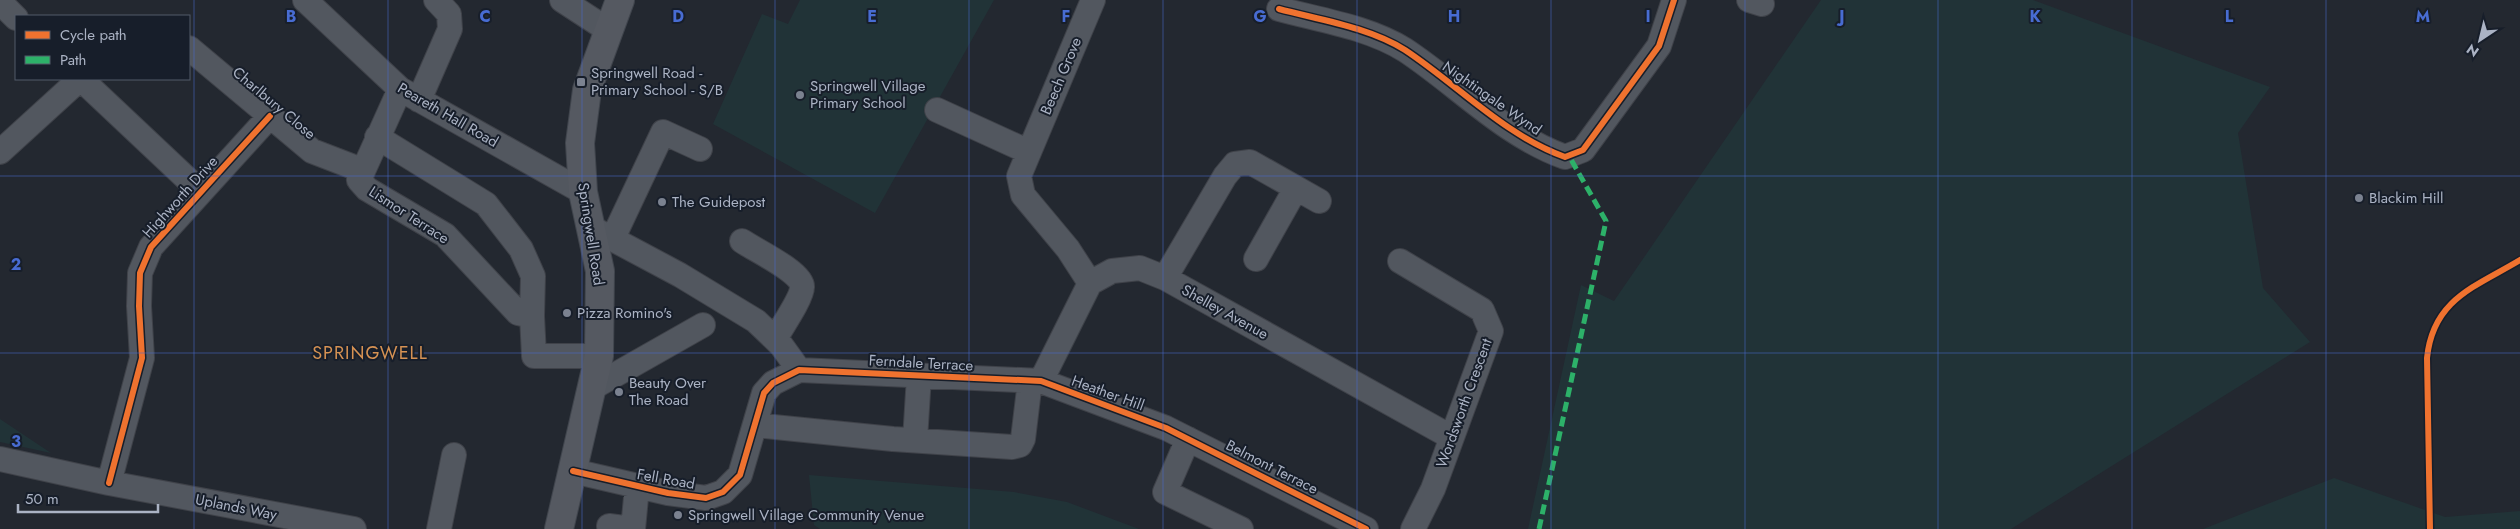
<svg xmlns="http://www.w3.org/2000/svg" width="2520" height="529" font-family="Jost,sans-serif">
	<rect width="100%" height="100%" fill="#232830"/>
	<path fill="#213337" d="M800,0H994L875,213L713,124L762,14L788,24Z
		M1821,0H2033L2270,87L2238,133L2263,288L2310,342L2011,529H1528L1581,285L1614,301Z
		M0,419L51,453L0,442Z
		M809,475L1014,492L1067,502L1139,529H820L814,525Z
		M2334,478L2445,517L2520,511V529H2203Z"/>
	<g fill="none" stroke-linecap="round" stroke-linejoin="round">
		<g stroke="#3f4249" stroke-width="26">
			<path id="minor" d="M305,0L400,89L583,192
				M562,0L608,30
				M1749,0L1762,4
				M0,2L16,18
				M1279,9C1320,20 1368,27 1405,50C1458,85 1504,135 1565,157L1583,150L1659,46L1674,0
				M189,48L312,151L351,166
				M81,79L201,192
				M400,89L359,180L367,189L445,235L518,313L532,316
				M419,100L450,29L449,14L436,0
				M937,110L1029,152
				M377,137L486,204L521,249L533,276L532,316L534,356H599
				M0,152L80,79
				M590,227L680,275L756,321L781,345L799,370
				M613,238L663,132L700,149
				M742,241C753,249 804,273 802,287C802,298 781,328 775,339
				M1256,259L1296,188
				M1400,261L1482,310L1491,331L1433,489L1413,529
				M1165,278L1225,176L1235,164L1250,162L1319,201
				M1090,283L1068,249L1023,195L1019,176L1093,0
				M1041,381L1090,283L1112,271L1140,268L1165,278L1451,437
				M592,388L703,325
				M755,425L893,439L1012,447L1020,445L1023,439L1030,381
				M1188,439L1165,492L1241,529
				M915,440L919,376
				M0,459L109,483L354,529
				M573,471L668,493L706,498L723,492L740,475L764,393L773,383L799,370L1041,381L1166,428L1366,529
				M109,483L142,358L139,306L140,273L151,247L270,116
				M609,526L632,529
				M439,529L454,455
				M633,529L637,487"/>
		</g>
		<g stroke="#40454d" stroke-width="30">
			<path id="major" d="M559,529L599,356L600,271L583,192L580,143L587,90L620,0"/>
		</g>
		<use href="#minor" stroke="#52575f" stroke-width="24"/>
		<use href="#major" stroke="#555961" stroke-width="28"/>
		<path stroke="#2db169" stroke-width="5" stroke-dasharray="10 5" stroke-linecap="butt" d="M1539,529L1606,221L1569,156"/>
		<g stroke="#171e2a" stroke-width="9">
			<path id="cycleway" d="M1279,9C1320,20 1368,27 1405,50C1458,85 1504,135 1565,157L1583,150L1659,46L1674,0
				M573,471L668,493L706,498L723,492L740,475L764,393L773,383L799,370L1041,381L1166,428L1366,529
				M109,483L142,358L139,306L140,273L151,247L270,116
				M2430,529L2427,358C2433,299 2475,287 2520,260"/>
		</g>
		<use href="#cycleway" stroke="#ef722f" stroke-width="6"/>
	</g>
	<path fill="none" stroke="#486cd2" stroke-width="1" stroke-opacity="0.55" d="M194,0V529M388,0V529M582,0V529M775,0V529M969,0V529M1163,0V529M1357,0V529M1551,0V529M1745,0V529M1938,0V529M2132,0V529M2326,0V529M0,176H2520M0,353H2520"/>
	<g fill="#7b8290" stroke="#171e2a" stroke-width="2">
		<rect x="576" y="77" width="10" height="10" rx="2.5"/>
		<circle cx="800" cy="95" r="5"/>
		<circle cx="2359" cy="198" r="5"/>
		<circle cx="662" cy="202" r="5"/>
		<circle cx="567" cy="313" r="5"/>
		<circle cx="619" cy="392" r="5"/>
		<circle cx="678" cy="515" r="5"/>
	</g>
	<g text-anchor="middle" stroke-width="4" stroke-linejoin="round" paint-order="stroke">
		<g font-size="15" fill="#abb3c4" stroke="#171e2a" text-anchor="start">
			<text x="591" y="78">Springwell Road -<tspan x="591" dy="17">Primary School - S/B</tspan></text>
			<text x="810" y="91">Springwell Village<tspan x="810" dy="17">Primary School</tspan></text>
			<text x="2369" y="203">Blackim Hill</text>
			<text x="672" y="207">The Guidepost</text>
			<text x="577" y="318">Pizza Romino's</text>
			<text x="629" y="388">Beauty Over<tspan x="629" dy="17">The Road</tspan></text>
			<text x="688" y="520">Springwell Village Community Venue</text>
		</g>
		<g font-size="15" fill="#abb3c4" stroke="#171e2a">
			<text transform="translate(1061 76) rotate(-67)" y="5">Beech Grove</text>
			<text transform="translate(1492 98) rotate(35)" y="5">Nightingale Wynd</text>
			<text transform="translate(274 103) rotate(40)" y="5">Charlbury Close</text>
			<text transform="translate(448 115) rotate(30)" y="5">Peareth Hall Road</text>
			<text transform="translate(180 197) rotate(-48)" y="5">Highworth Drive</text>
			<text transform="translate(409 215) rotate(33)" y="5">Lismor Terrace</text>
			<text transform="translate(591 234) rotate(81)" y="5">Springwell Road</text>
			<text transform="translate(1225 312) rotate(29)" y="5">Shelley Avenue</text>
			<text transform="translate(921 363) rotate(3)" y="5">Ferndale Terrace</text>
			<text transform="translate(1108 393) rotate(20)" y="5">Heather Hill</text>
			<text transform="translate(1464 403) rotate(-70)" y="5">Wordsworth Crescent</text>
			<text transform="translate(1272 467) rotate(27)" y="5">Belmont Terrace</text>
			<text transform="translate(666 479) rotate(10)" y="5">Fell Road</text>
			<text transform="translate(236 507) rotate(11)" y="5">Uplands Way</text>
		</g>
		<g font-size="18" letter-spacing="1" fill="#d69253" stroke="#171e2a">
			<text x="370" y="359">SPRINGWELL</text>
		</g>
	</g>
	<g font-size="16" text-anchor="middle" font-weight="bold" fill="#486cd2" stroke="#171e2a" stroke-width="4" stroke-linejoin="round" paint-order="stroke">
		<text x="291" y="22">B</text>
		<text x="485" y="22">C</text>
		<text x="678" y="22">D</text>
		<text x="872" y="22">E</text>
		<text x="1066" y="22">F</text>
		<text x="1260" y="22">G</text>
		<text x="1454" y="22">H</text>
		<text x="1648" y="22">I</text>
		<text x="1842" y="22">J</text>
		<text x="2035" y="22">K</text>
		<text x="2229" y="22">L</text>
		<text x="2423" y="22">M</text>
		<text x="16" y="270">2</text>
		<text x="16" y="447">3</text>
	</g>
	<rect x="15" y="15" width="175" height="65" fill="#171e2a" stroke="#525a68"/>
	<rect x="25" y="31" width="25" height="8" fill="#ef722f" stroke="#525a68"/>
	<text x="60" y="40" font-size="15" fill="#abb3c4">Cycle path</text>
	<rect x="25" y="56" width="25" height="8" fill="#2db169" stroke="#525a68"/>
	<text x="60" y="65" font-size="15" fill="#abb3c4">Path</text>
	<g transform="translate(2480 40) rotate(215)" stroke="#171e2a" stroke-width="4" paint-order="stroke">
	<path d="M0-4L9 19L0 12L-9 19Z" fill="#abb3c4"/>
	<text y="-8" font-size="14" font-weight="bold" text-anchor="middle" fill="#abb3c4">N</text>
	</g>
	<path d="M18 504v8h140v-8" fill="none" stroke="#abb3c4" stroke-width="2.5"/>
	<text x="25" y="504" font-size="15" fill="#abb3c4" stroke="#171e2a" stroke-width="4" paint-order="stroke">50 m</text>
</svg>
